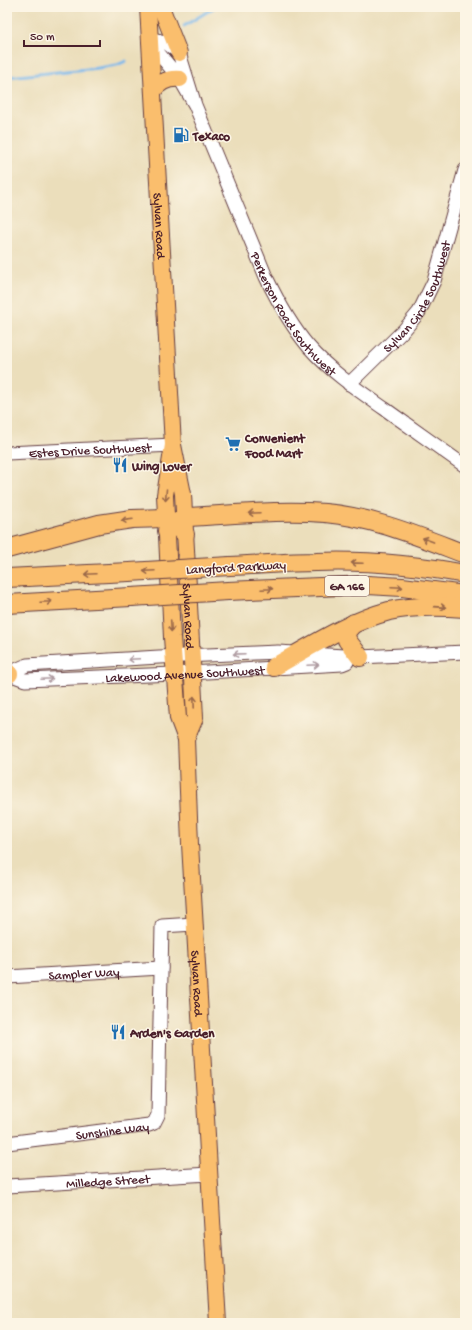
<svg xmlns="http://www.w3.org/2000/svg" width="472" height="1330" font-family="'Gochi Hand',sans-serif">
<style>
.lines{fill:none;stroke-linecap:round;stroke-linejoin:round}
.stream{stroke:#78b8ec;stroke-width:3}
.minor-casing{stroke:#623c41;stroke-width:15}
.major-casing{stroke:#623c41;stroke-width:18}
.highway-casing{stroke:#623c41;stroke-width:20}
.minor{stroke:#fff;stroke-width:13}
.major{stroke:#fabe6d;stroke-width:16}
.highway{stroke:#fabe6d;stroke-width:18}
.highway-bridge-casing{stroke:#623c41;stroke-width:20;stroke-linecap:butt}
.highway-bridge{stroke:#fabe6d;stroke-width:18}
.oneway{stroke:#996749}
.oneway2{stroke:#ae9aa0}
.labels{text-anchor:middle;stroke-width:3;stroke-linejoin:round;paint-order:stroke}
.shield{fill:#fcf5e5;stroke:#7f5f63;stroke-width:1}
.shield-label{font-size:12px;font-weight:bold;fill:#4a1f2b}
.poi-label{font-size:13px;font-weight:bold;fill:#4a1f2b;stroke:#fcf5e5;text-anchor:start}
.street-label{font-size:13px;fill:#4a1f2b;stroke:#fcf5e5}
</style>
<rect width="100%" height="100%" fill="#fcf5e5"/>
<filter id="ink" filterUnits="userSpaceOnUse"><feTurbulence type="fractalNoise" baseFrequency=".025" numOctaves="2"/><feDisplacementMap in="SourceGraphic" scale="8" xChannelSelector="R" yChannelSelector="G"/><feConvolveMatrix kernelMatrix="1 2 1 2 8 2 1 2 1" color-interpolation-filters="sRGB"/></filter>
<filter id="wash" filterUnits="userSpaceOnUse"><feTurbulence type="fractalNoise" baseFrequency=".012" numOctaves="4" result="noise"/><feDisplacementMap in="SourceGraphic" scale="16" xChannelSelector="R" yChannelSelector="G"/><feGaussianBlur stdDeviation="0.9" result="paint"/><feColorMatrix in="noise" values="0 0 0 0 0 0 0 0 0 0 0 0 0 0 0 0 0 1.4 0 .05"/><feComposite in="paint" operator="in"/></filter>
<g filter="url(#wash)">
<rect width="100%" height="100%" fill="#ebdebb"/>
<g class="lines">
<!-- stream -->
<g class="stream">
<polyline points="184,26 215,7"/>
<polyline points="7,77 98,68 117,65 126,61"/>
</g>
</g>
</g>
<g filter="url(#ink)">
<g class="lines">
<defs>
<g id="minor">
<path id="s1" d="M195,105L180,79L150,43L157,40L165,42L179,53L195,105L266,277C278,302 291,326 309,347C331,372 358,390 385,409C412,428 438,447 465,466"/>
<path id="s2" d="M349,384L404,330L419,312L434,281L465,170"/>
<path id="s3" d="M7,453L173,445"/>
<polyline points="7,674 27,665 159,657 278,652 360,657 465,652"/>
<path id="s4" d="M9,674L25,680L174,674L342,664L347,662"/>
<path id="s5" d="M7,977L161,968"/>
<path id="s6" d="M7,1143L149,1125L154,1123L158,1115L162,926L194,924"/>
<path id="s7" d="M7,1186L209,1174"/>
</g>
<g id="major">
<path id="s8" d="M148,7L173,445L183,494L193,679L195,718L186,739"/>
<polyline points="161,7 179,53"/>
<path d="M153,92C159,82 168,78 180,79"/>
<path id="s9" d="M173,445L165,495L172,637L178,718L186,739L190,844L218,1323"/>
</g>
<g id="highway">
<path d="M167,531L175,523L185,517C231,515 278,509 325,513C373,517 420,537 465,554"/>
<polyline points="7,549 99,524 132,519 166,518 175,523 185,534"/>
<path d="M230,566C259,565 287,562 316,562C365,560 416,565 465,574"/>
<polyline points="7,578 129,572"/>
<polyline points="228,591 368,585 402,587 465,595"/>
<polyline points="7,604 131,597"/>
<polyline points="354,623 346,632 347,640 360,657"/>
<path d="M274,667C311,646 348,622 389,611C414,605 440,606 465,608"/>
<polyline points="7,672 9,674"/>
</g>
</defs>
<!-- minor casing -->
<use href="#minor" class="minor-casing"/>
<!-- major casing -->
<use href="#major" class="major-casing"/>
<!-- highway casing -->
<use href="#highway" class="highway-casing"/>
<!-- minor -->
<use href="#minor" class="minor"/>
<!-- major -->
<use href="#major" class="major"/>
<!-- highway -->
<use href="#highway" class="highway"/>
<defs>
<g id="highway-bridge">
<polyline points="129,572 230,566"/>
<polyline points="131,597 228,591"/>
</g>
</defs>
<!-- highway-bridge casing -->
<use href="#highway-bridge" class="highway-bridge-casing"/>
<!-- highway-bridge -->
<use href="#highway-bridge" class="highway-bridge"/>
</g>
<!-- one-way arrows -->
<defs><path id="oneway-shaft" d="M-6 0H5M1.5-3L5.5 0L1.5 3" fill="none" stroke-width="1.6" stroke-linecap="round" stroke-linejoin="round"/></defs>
<g class="oneway">
<use href="#oneway-shaft" transform="translate(166 495) rotate(95)"/>
<use href="#oneway-shaft" transform="translate(254 513) rotate(177)"/>
<use href="#oneway-shaft" transform="translate(127 520) rotate(173)"/>
<use href="#oneway-shaft" transform="translate(428 540) rotate(-160)"/>
<use href="#oneway-shaft" transform="translate(357 563) rotate(-178)"/>
<use href="#oneway-shaft" transform="translate(149 571) rotate(177)"/>
<use href="#oneway-shaft" transform="translate(90 574) rotate(177)"/>
<use href="#oneway-shaft" transform="translate(397 587) rotate(3)"/>
<use href="#oneway-shaft" transform="translate(267 589) rotate(-3)"/>
<use href="#oneway-shaft" transform="translate(46 602) rotate(-3)"/>
<use href="#oneway-shaft" transform="translate(440 607) rotate(4)"/>
<use href="#oneway-shaft" transform="translate(171 626) rotate(87)"/>
<use href="#oneway-shaft" transform="translate(194 702) rotate(-92)"/>
</g>
<g class="oneway2">
<use href="#oneway-shaft" transform="translate(239 654) rotate(178)"/>
<use href="#oneway-shaft" transform="translate(134 659) rotate(177)"/>
<use href="#oneway-shaft" transform="translate(313 665) rotate(-3)"/>
<use href="#oneway-shaft" transform="translate(47 679) rotate(-3)"/>
</g>
</g>
<!-- icons -->
<defs>
<symbol id="fuel-bare" viewBox="-9 -9 18 18"><path d="M-5.5-6h7V0h2V4h1.3V-2.5L3-4.5l.8-.8L6-3V5H2.5V1h-1V6h-7ZM-4.2-4.7v3.2H.2V-4.7Z" fill="#1f6fb2" stroke="#fcf5e5" stroke-width="2.5" paint-order="stroke"/></symbol>
<symbol id="supermarket-bare" viewBox="-9 -9 18 18"><path d="M-6-5.5h2.5l.6 2H6L4.5 2H-2.5L-4.4-4H-6ZM-1.5 3.2a1.3 1.3 0 1 0 .1 0ZM3 3.2a1.3 1.3 0 1 0 .1 0Z" fill="#1f6fb2" stroke="#fcf5e5" stroke-width="2.5" paint-order="stroke"/></symbol>
<symbol id="restaurant-bare" viewBox="-9 -9 18 18"><path d="M-5-6h1v4h1v-4h1v4h1v-4h1v5L-1.5 .5V6h-2V.5L-5-1ZM5-6V6H3V1.5H1.5Q1.5-4 5-6Z" fill="#1f6fb2" stroke="#fcf5e5" stroke-width="2.5" paint-order="stroke"/></symbol>
</defs>
<g fill-rule="evenodd">
<use href="#fuel-bare" x="170" y="124" width="22" height="22"/>
<use href="#supermarket-bare" x="222" y="433" width="22" height="22"/>
<use href="#restaurant-bare" x="109" y="454" width="22" height="22"/>
<use href="#restaurant-bare" x="107" y="1021" width="22" height="22"/>
</g>
<g class="labels">
<!-- shield labels -->
<rect class="shield" x="325" y="576" width="44" height="20" rx="3"/>
<g class="shield-label">
<text x="347" y="590">GA 166</text>
</g>
<!-- poi labels -->
<g class="poi-label">
<text x="193" y="140">Texaco</text>
<text x="245" y="442">Convenient<tspan x="245" dy="15">Food Mart</tspan></text>
<text x="132" y="470">Wing Lover</text>
<text x="130" y="1037">Arden's Garden</text>
</g>
<!-- street labels -->
<g class="street-label">
<text dy="5" stroke="none"><textPath href="#s8" startOffset="219">Sylvan Road</textPath></text>
<text dy="5" stroke="none"><textPath href="#s2" startOffset="113">Sylvan Circle Southwest</textPath></text>
<text dy="5" stroke="none"><textPath href="#s1" startOffset="397">Perkerson Road Southwest</textPath></text>
<text dy="5" stroke="none"><textPath href="#s3" startOffset="83">Estes Drive Southwest</textPath></text>
<text transform="translate(236 566) rotate(-3)" y="5">Langford Parkway</text>
<text dy="5" stroke="none"><textPath href="#s8" startOffset="611">Sylvan Road</textPath></text>
<text dy="5" stroke="none"><textPath href="#s4" startOffset="177">Lakewood Avenue Southwest</textPath></text>
<text dy="5" stroke="none"><textPath href="#s5" startOffset="77">Sampler Way</textPath></text>
<text dy="5" stroke="none"><textPath href="#s9" startOffset="541">Sylvan Road</textPath></text>
<text dy="5" stroke="none"><textPath href="#s6" startOffset="106">Sunshine Way</textPath></text>
<text dy="5" stroke="none"><textPath href="#s7" startOffset="101">Milledge Street</textPath></text>
</g>
</g>
<!-- margin -->
<rect width="472" height="1330" fill="none" stroke="#fcf5e5" stroke-width="24"/>
<!-- scale -->
<path d="M24 40v6h76v-6" fill="none" stroke="#4a1f2b" stroke-width="2"/>
<text x="30" y="40" font-size="12" fill="#4a1f2b" stroke="#fcf5e5" stroke-width="3" paint-order="stroke">50 m</text>
</svg>
